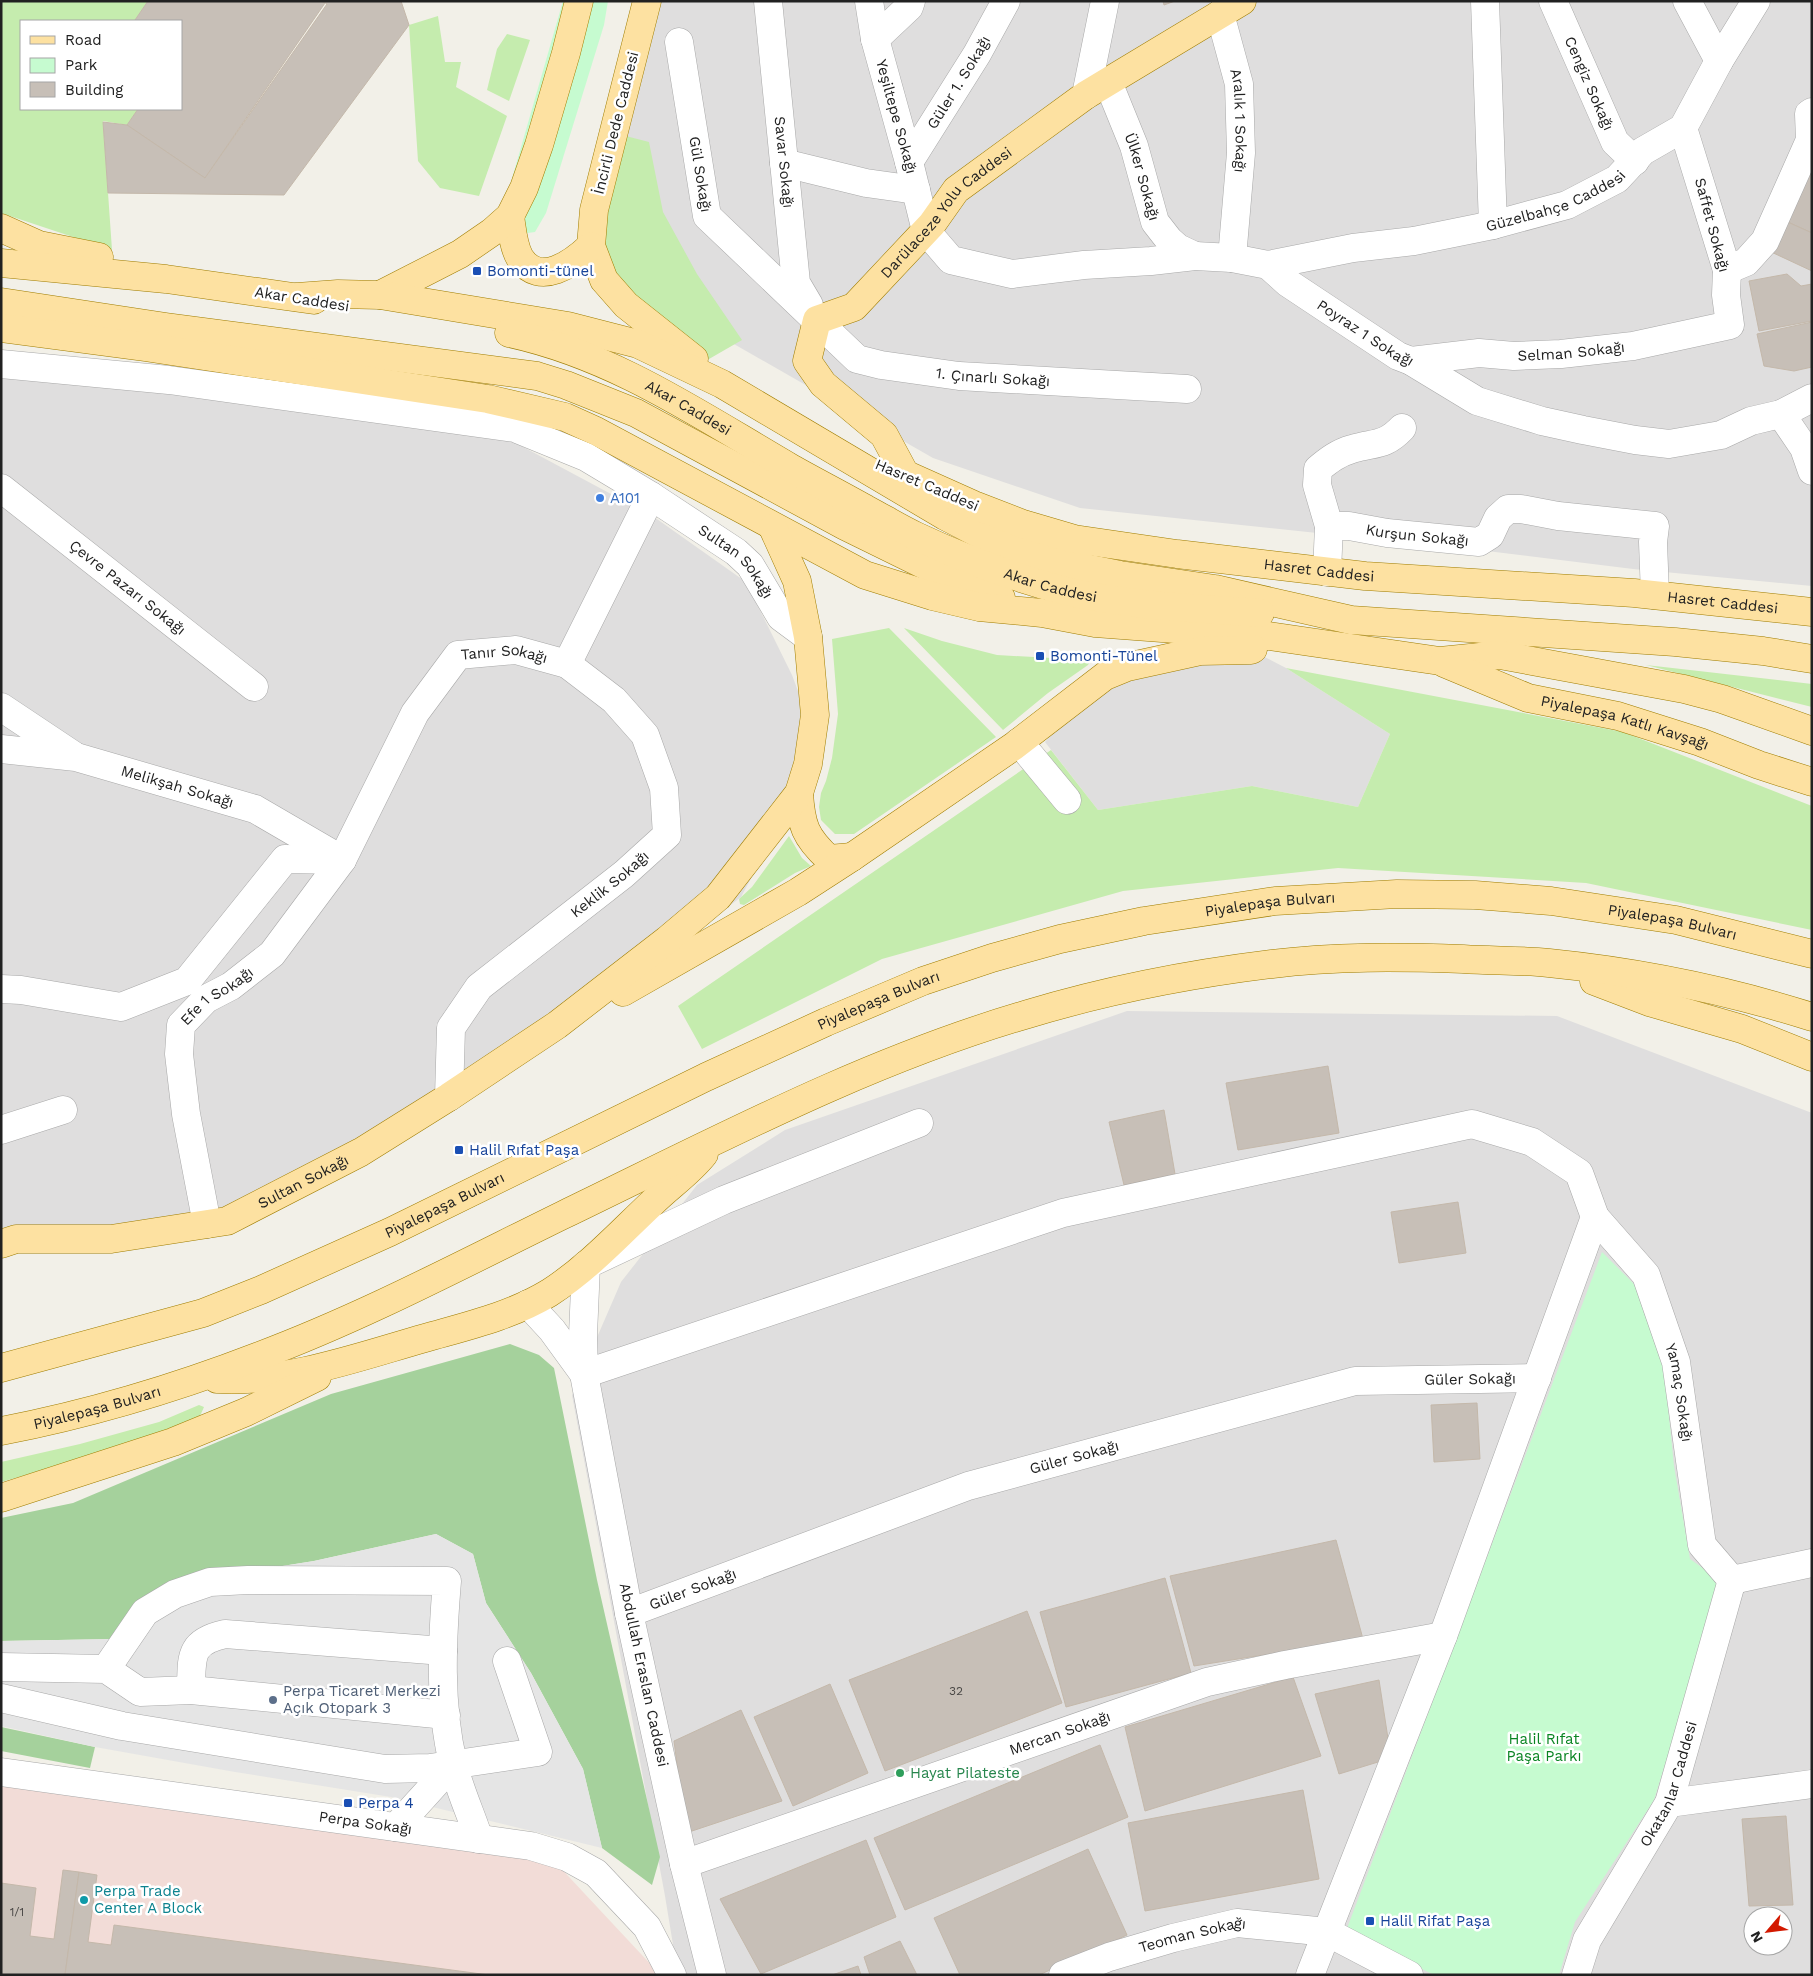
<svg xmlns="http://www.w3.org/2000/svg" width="1813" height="1976" font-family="'Work Sans',sans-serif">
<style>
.residential{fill:#dfdede;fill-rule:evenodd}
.commercial{fill:#f2dcd7}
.grass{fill:#c5ecae}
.forest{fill:#a5d19c}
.park{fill:#c6fbd0}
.parking{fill:#e5e5e5}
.building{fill:#c7bfb7;stroke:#c4b8aa}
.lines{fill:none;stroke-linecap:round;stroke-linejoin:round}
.minor-casing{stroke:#a8a8a8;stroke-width:29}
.major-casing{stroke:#9f7d00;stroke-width:29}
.minor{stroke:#fff;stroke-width:28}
.major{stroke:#fde1a1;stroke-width:28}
.transit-dot{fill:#1a4fb4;stroke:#fff;stroke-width:2}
.shop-dot{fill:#3f7fe0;stroke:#fff;stroke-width:2}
.service-dot{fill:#5c6f8a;stroke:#fff;stroke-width:2}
.leisure-dot{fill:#2e9e5b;stroke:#fff;stroke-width:2}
.culture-dot{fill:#0f9aa8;stroke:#fff;stroke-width:2}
.labels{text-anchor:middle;stroke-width:5;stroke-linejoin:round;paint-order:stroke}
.number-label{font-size:12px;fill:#4a4846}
.street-label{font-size:15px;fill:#212121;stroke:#fff}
.transit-label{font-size:15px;fill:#164399;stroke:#fff;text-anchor:start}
.shop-label{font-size:15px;fill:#366cbe;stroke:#fff;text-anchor:start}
.service-label{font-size:15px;fill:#4e5e75;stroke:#fff;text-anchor:start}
.park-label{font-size:15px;fill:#0a8523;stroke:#fff}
.leisure-label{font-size:15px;fill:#27864d;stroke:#fff;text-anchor:start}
.culture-label{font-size:15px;fill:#0d838f;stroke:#fff;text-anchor:start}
</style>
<rect width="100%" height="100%" fill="#f2f0e8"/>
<!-- residential -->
<g class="residential">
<polygon points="655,1 1812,1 1812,586 1633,569 1487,551 1080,508 933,458 636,288 604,203"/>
<polygon points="1,375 187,391 512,441 654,517 746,582 792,675 820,750 741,897 527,1060 250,1203 134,1230 1,1234"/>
<polygon points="1251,650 1286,668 1390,734 1358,807 1252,786 1098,810 1045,742 1105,676"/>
<path d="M1127,1011L1557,1016L1812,1113V1975H678L665,1896L572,1395L621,1282L697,1185L785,1130ZM1753,1916H1783V1946H1753Z"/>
</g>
<!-- commercial -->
<polygon class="commercial" points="1,1786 556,1863 655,1969 658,1975 1,1975"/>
<!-- grass -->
<g class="grass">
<polygon points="1,1 148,1 135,20 137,21 21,21 21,109 138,109 127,125 103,121 112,250 1,213"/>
<polygon points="438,16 445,62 461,62 456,87 507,116 479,196 440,188 418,161 409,25"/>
<polygon points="507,34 530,40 509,101 487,90 497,49"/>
<polygon points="618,134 649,142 663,212 697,274 742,340 709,359 680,346 604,280 594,210"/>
<polygon points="889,628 996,737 854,834 835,834 821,820 819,807 821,793 826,781 832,758 838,714 832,639"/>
<polygon points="904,628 942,641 997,655 1052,658 1081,653 1089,655 1091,660 1088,665 1048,693 1003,730"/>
<polygon points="1646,665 1812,684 1812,707"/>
<polygon points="1286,668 1623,732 1812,806 1812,930 1586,883 1338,868 1123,891 882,959 702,1049 678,1006 1051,750 1098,810 1252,786 1358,807 1390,734"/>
<polygon points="789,836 802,858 811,866 795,873 744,905 740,904 739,899 752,887"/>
<polygon points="199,1405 204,1407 200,1416 181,1426 100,1454 1,1482 1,1462 80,1444 159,1422"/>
</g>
<!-- forest -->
<g class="forest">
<polygon points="510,1344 539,1355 554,1368 597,1580 660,1857 652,1885 602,1848 583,1769 531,1673 486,1603 473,1554 436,1534 314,1561 200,1579 114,1639 1,1641 1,1518 73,1503 331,1394"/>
<polygon points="1,1727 95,1747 90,1768 1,1751"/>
</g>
<!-- park -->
<g class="park">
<polygon points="563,1 608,1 604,25 546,213 535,232 520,234 507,196"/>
<polygon points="1602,1252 1634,1284 1663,1357 1674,1466 1690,1559 1722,1582 1654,1800 1575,1922 1559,1975 1434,1975 1346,1931"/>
</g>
<!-- parking -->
<polygon class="parking" points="436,1534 473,1554 486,1603 531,1673 583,1769 602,1848 391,1797 235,1772 95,1747 1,1726 1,1641 114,1639 200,1579 314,1561"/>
<!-- building -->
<g class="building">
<polygon points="148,1 321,1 325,3 205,178 127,125 138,109 181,109 181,21 137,21 135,20"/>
<polygon points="322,1 401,1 409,25 284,195 108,193 103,122 127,125 205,178 327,4"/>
<polygon points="1163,1 1175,1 1164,5"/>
<polygon points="1812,149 1812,233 1781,219"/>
<polygon points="1781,219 1812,233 1812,271 1767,250"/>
<polygon points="1787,274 1801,286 1812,284 1812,321 1759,331 1749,281"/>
<polygon points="1812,322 1812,367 1794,371 1764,366 1757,334"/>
<polygon points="1328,1066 1339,1133 1238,1150 1226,1083"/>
<polygon points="1164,1110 1175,1174 1124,1185 1109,1122"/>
<polygon points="1458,1202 1466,1253 1399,1263 1391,1212"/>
<polygon points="1477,1403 1480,1459 1434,1462 1431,1405"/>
<polygon points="1336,1540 1363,1639 1194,1666 1170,1576"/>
<polygon points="1165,1578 1191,1673 1066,1707 1040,1612"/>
<polygon points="1027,1611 1062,1703 885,1771 849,1680"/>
<polygon points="1293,1677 1321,1756 1145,1811 1125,1727"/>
<polygon points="1379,1680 1391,1758 1339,1774 1315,1694"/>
<polygon points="830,1684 868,1773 793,1806 754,1717"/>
<polygon points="741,1710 782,1801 686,1833 674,1741"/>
<polygon points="1100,1745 1128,1817 905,1910 874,1838"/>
<polygon points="1303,1790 1319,1879 1145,1911 1128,1823"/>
<polygon points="1786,1816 1793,1905 1749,1906 1742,1819"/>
<polygon points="866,1840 896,1917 761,1974 720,1899"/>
<polygon points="1088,1849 1127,1935 1039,1975 960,1975 934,1918"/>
<polygon points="63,1870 79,1872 65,1975 1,1975 1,1883 36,1888 30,1936 54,1939"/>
<polygon points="79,1872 97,1875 88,1942 111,1945 114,1925 489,1975 65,1975"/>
<polygon points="900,1941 917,1975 870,1975 864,1957"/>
<polygon points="858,1966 861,1975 832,1975"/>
</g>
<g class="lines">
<defs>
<g id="minor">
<path id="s1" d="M768,1L796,283L809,305"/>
<path id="s2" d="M869,1L875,39L909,162L926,231L951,260L1012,274L1084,265L1151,261L1195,256L1232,258L1268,265L1288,283L1398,356L1411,361L1477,401L1542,421L1583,430L1635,440L1669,444L1721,435L1751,421L1781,414L1812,398"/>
<polyline points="1485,1 1493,225"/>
<path id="s3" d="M1553,1L1615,142L1635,161"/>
<polyline points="1687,1 1719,61"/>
<path id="s4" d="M1220,14L1239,84L1241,153L1232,258"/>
<polyline points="875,39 909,7 911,1"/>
<path id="s5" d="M679,42L707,216L857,359L881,365L959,376L1187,389"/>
<path id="s6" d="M1108,82L1134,146L1155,222L1169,240L1178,248L1195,256"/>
<polyline points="1086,95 1105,1"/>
<path id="s7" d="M909,162L977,54L1006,1"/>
<polyline points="784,163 866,183 916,190"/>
<path id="s8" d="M1268,265L1353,248L1414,241L1493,225L1567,205L1617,179L1643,151L1683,128L1719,61L1756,1"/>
<polyline points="1727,270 1746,262 1765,241 1810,140 1809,114 1812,112"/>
<path id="s9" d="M1411,361L1479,353L1514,356L1561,354L1633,346L1730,325L1726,295L1727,270L1683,128"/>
<path id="s10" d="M1,364L169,380L515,428L586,457L651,496L736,552L750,565L781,617L808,637"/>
<polyline points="1781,414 1804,448 1812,471"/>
<path id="s11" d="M1,488L254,687"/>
<path d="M1329,526L1317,485L1318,469C1329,460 1338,453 1352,449C1374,442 1384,447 1402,428"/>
<path id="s12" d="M1327,572L1329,526H1349L1387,533L1479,542L1490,535L1498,518L1508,509H1521L1558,516L1655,526L1653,542L1655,595"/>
<polyline points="1,707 73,755"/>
<polyline points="1019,742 1067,800"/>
<path id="s13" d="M1,749L76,757L255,809L341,859"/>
<polyline points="1,989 21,990 121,1007 187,981 285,859 342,860"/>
<path id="s14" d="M449,1097L451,1028L479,987L624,874L667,835L664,788L645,735L614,700L567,664"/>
<polyline points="1,1130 63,1110"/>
<path id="s15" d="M1595,1217L1646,1275L1676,1362L1702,1545L1732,1580"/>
<path id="s16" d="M207,1224L186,1114L179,1054L181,1025L206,999L231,986L272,954L342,860L415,713L458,655L516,650L567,664L651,496"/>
<polyline points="528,1304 552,1330 584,1374"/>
<polyline points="584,1374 1063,1213 1472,1124 1532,1142 1579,1173 1595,1217 1443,1636 1310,1975"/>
<polyline points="1732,1580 1812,1563"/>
<path id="s17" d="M629,1613L968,1486L1355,1381L1537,1378"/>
<polyline points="1,1667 106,1669 140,1692 191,1690 446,1715"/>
<path d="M106,1669L145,1612L175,1594L210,1582L248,1580L447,1581C442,1641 439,1705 453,1763C459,1789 471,1814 479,1839"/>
<path d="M191,1690C192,1658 188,1642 225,1634L443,1651"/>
<polyline points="1,1698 122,1726 385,1769 430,1768 538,1752 507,1661"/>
<path id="s18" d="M1,1772L531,1846L567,1857L596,1873L647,1927L672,1975"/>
<polyline points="1669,1803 1812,1784"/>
<polyline points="396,1827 453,1764"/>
<path id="s19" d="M684,1864L1207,1682L1285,1665L1443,1636"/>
<polyline points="712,1975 684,1864 629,1613 584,1374 583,1335 586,1265 724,1200 919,1123"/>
<path id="s20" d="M1063,1975L1109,1957L1173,1938L1237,1923L1327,1932L1409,1975"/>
<path id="s21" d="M1576,1975L1587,1940L1669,1803L1732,1580"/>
</g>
<g id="major">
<polyline points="647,1 594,210 591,246 604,280 626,305 694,359"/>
<path d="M510,216C512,229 513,246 520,258C540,288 573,263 591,246"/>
<polyline points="1,228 39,245 99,257"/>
<polyline points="1,263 166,279 314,300"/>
<polyline points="380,295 460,254 492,232 510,216 524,188 539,145 566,53 579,1"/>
<polyline points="297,297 338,294 380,295 568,326 638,344 722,384 945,516 997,543 1065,564 1120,575 1215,589 1351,620 1675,642 1763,651 1812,659"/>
<polyline points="1,302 166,327 537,376 566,385 636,413 845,526 953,579 1001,598"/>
<polyline points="1,328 146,347 488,399 565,417 596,431 865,575 932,596 979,607 1042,613 1095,623 1269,636 1440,661 1500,655 1684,689 1722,699 1812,731"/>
<path id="s22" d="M509,333C615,356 698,414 791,468C816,482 841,495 866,509C883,518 899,528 916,536C974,563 1038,588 1101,598C1154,607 1207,609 1260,613"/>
<path id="s23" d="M898,471L974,505L1023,524L1074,539L1177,554L1365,576L1634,593L1812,612"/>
<path id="s24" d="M905,474L884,435L823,384L807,361L817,320L854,307L932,224L956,190L1086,95L1242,1"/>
<path id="s25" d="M1444,663L1528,698L1618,716L1700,742L1759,765L1812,782"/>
<path d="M799,793C801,825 805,837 829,859L852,857"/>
<polyline points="1594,981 1649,1002 1742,1029 1812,1057"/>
<polyline points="623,992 798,892 852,857 1014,746 1105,676 1127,667 1200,651 1251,650 1253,649"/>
<path id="s26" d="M1,1244L16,1239H111L227,1221L361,1152L449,1097L557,1025L667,940L718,897L799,793L808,764L815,715L808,637L797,581L773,528"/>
<path id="s27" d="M1,1368L203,1313L261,1290L390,1232L706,1077L826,1022L923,981L992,958L1060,939L1144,921L1275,901L1397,894L1475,895L1551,901L1676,920L1812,954"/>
<path d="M217,1379C288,1383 358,1357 425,1338C467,1326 511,1316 549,1293C588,1268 619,1234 652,1203C669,1186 689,1173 704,1154"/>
<path id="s28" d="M1,1431C89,1414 176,1388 259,1356C363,1317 463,1264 563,1215C714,1142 866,1061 1028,1014C1108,990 1190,974 1272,964C1335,956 1400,957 1463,959C1492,961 1521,960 1549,963C1638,972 1727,990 1812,1017"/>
<polyline points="1,1498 173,1442 246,1412 317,1377"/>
</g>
</defs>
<!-- minor casing -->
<use href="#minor" class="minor-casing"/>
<!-- major casing -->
<use href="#major" class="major-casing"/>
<!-- minor -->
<use href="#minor" class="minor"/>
<!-- major -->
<use href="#major" class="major"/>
</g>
<!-- markers -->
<g class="transit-dot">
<rect x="472" y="266" width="10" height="10" rx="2.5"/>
<rect x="1035" y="651" width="10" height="10" rx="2.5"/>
<rect x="454" y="1145" width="10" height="10" rx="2.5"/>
<rect x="343" y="1798" width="10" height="10" rx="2.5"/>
<rect x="1365" y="1916" width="10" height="10" rx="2.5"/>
</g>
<circle class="shop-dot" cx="600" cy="498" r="5"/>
<circle class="service-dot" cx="273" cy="1700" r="5"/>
<circle class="leisure-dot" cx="900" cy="1773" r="5"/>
<circle class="culture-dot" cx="84" cy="1900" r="5"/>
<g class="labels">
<!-- number labels -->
<g class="number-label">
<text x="956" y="1695">32</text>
<text x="17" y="1916">1/1</text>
</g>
<!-- street labels -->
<g class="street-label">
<text dy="5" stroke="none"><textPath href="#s7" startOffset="94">Güler 1. Sokağı</textPath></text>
<text dy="5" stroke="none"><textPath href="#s3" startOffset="90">Cengiz Sokağı</textPath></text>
<text dy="5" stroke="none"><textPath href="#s2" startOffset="119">Yeşiltepe Sokağı</textPath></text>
<text dy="5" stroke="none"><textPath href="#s4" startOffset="109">Aralık 1 Sokağı</textPath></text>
<text transform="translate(616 123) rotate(-76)" y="5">İncirli Dede Caddesi</text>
<text dy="5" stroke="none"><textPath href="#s1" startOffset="162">Savar Sokağı</textPath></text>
<text dy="5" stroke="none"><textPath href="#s5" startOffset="134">Gül Sokağı</textPath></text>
<text dy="5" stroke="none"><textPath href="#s6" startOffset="101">Ülker Sokağı</textPath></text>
<text dy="5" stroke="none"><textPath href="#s8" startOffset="296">Güzelbahçe Caddesi</textPath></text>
<text dy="5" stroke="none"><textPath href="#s24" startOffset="366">Darülaceze Yolu Caddesi</textPath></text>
<text transform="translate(1712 225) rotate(75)" y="5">Saffet Sokağı</text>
<text transform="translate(302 299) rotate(9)" y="5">Akar Caddesi</text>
<text dy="5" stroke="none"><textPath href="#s2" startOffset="715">Poyraz 1 Sokağı</textPath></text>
<text dy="5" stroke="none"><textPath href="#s9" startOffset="161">Selman Sokağı</textPath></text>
<text dy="5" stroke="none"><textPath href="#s5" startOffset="521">1. Çınarlı Sokağı</textPath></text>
<text dy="5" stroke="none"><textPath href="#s22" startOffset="195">Akar Caddesi</textPath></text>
<text transform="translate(927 485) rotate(23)" y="5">Hasret Caddesi</text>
<text dy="5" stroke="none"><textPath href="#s12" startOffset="135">Kurşun Sokağı</textPath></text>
<text dy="5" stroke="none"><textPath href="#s10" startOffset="779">Sultan Sokağı</textPath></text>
<text dy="5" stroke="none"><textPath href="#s23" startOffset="436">Hasret Caddesi</textPath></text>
<text dy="5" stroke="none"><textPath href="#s22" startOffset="600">Akar Caddesi</textPath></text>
<text dy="5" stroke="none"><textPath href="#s11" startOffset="161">Çevre Pazarı Sokağı</textPath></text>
<text dy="5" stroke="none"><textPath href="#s23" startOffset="841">Hasret Caddesi</textPath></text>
<text dy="5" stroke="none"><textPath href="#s16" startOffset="718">Tanır Sokağı</textPath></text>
<text dy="5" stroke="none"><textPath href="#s25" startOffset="191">Piyalepaşa Katlı Kavşağı</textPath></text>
<text dy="5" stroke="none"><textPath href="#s13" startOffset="181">Melikşah Sokağı</textPath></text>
<text dy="5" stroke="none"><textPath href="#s14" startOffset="285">Keklik Sokağı</textPath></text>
<text dy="5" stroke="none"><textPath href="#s27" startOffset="1359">Piyalepaşa Bulvarı</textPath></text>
<text dy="5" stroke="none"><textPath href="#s27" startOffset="1764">Piyalepaşa Bulvarı</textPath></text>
<text dy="5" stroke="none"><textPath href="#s16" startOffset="248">Efe 1 Sokağı</textPath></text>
<text dy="5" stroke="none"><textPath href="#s27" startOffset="954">Piyalepaşa Bulvarı</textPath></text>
<text dy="5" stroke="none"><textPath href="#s26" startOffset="314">Sultan Sokağı</textPath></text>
<text dy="5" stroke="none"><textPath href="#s27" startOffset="474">Piyalepaşa Bulvarı</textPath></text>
<text dy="5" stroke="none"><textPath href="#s17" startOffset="878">Güler Sokağı</textPath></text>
<text dy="5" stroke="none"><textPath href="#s15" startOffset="200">Yamaç Sokağı</textPath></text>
<text dy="5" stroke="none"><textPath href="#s28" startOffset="99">Piyalepaşa Bulvarı</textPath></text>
<text dy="5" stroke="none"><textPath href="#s17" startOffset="472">Güler Sokağı</textPath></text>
<text dy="5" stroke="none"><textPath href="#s17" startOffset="68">Güler Sokağı</textPath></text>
<text transform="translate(644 1675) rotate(78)" y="5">Abdullah Eraslan Caddesi</text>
<text dy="5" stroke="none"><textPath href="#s19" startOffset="398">Mercan Sokağı</textPath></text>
<text dy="5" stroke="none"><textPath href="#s21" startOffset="214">Okatanlar Caddesi</textPath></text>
<text dy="5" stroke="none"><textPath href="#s18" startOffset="368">Perpa Sokağı</textPath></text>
<text dy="5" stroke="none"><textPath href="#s20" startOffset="136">Teoman Sokağı</textPath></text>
</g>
<!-- transit labels -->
<g class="transit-label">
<text x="487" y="276">Bomonti-tünel</text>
<text x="1050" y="661">Bomonti-Tünel</text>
<text x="469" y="1155">Halil Rıfat Paşa</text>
<text x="358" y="1808">Perpa 4</text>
<text x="1380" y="1926">Halil Rifat Paşa</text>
</g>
<!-- shop labels -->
<g class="shop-label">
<text x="610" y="503">A101</text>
</g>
<!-- service labels -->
<g class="service-label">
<text x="283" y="1696">Perpa Ticaret Merkezi<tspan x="283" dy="17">Açık Otopark 3</tspan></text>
</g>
<!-- park labels -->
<g class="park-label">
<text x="1544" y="1744">Halil Rıfat<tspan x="1544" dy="17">Paşa Parkı</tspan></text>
</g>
<!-- leisure labels -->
<g class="leisure-label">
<text x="910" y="1778">Hayat Pilateste</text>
</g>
<!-- culture labels -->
<g class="culture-label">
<text x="94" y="1896">Perpa Trade<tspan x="94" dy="17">Center A Block</tspan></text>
</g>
</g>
<!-- border -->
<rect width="1813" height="1976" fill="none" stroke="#212121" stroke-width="5"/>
<!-- legend -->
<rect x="20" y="20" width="162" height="90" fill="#ffffff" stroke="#a6a6a6"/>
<rect x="30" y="36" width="25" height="8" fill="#fde1a1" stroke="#a6a6a6"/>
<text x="65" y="45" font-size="15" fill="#212121">Road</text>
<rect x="30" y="58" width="25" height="15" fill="#c6fbd0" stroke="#a6a6a6"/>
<text x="65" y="70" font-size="15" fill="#212121">Park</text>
<rect x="30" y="82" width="25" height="15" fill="#c7bfb7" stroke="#a6a6a6"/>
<text x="65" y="95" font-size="15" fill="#212121">Building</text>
<!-- north arrow -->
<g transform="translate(1768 1931) rotate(242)"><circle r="24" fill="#ffffff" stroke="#a6a6a6"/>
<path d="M0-4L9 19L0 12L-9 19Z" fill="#d31900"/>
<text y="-8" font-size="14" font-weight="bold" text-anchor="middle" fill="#212121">N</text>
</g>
</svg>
